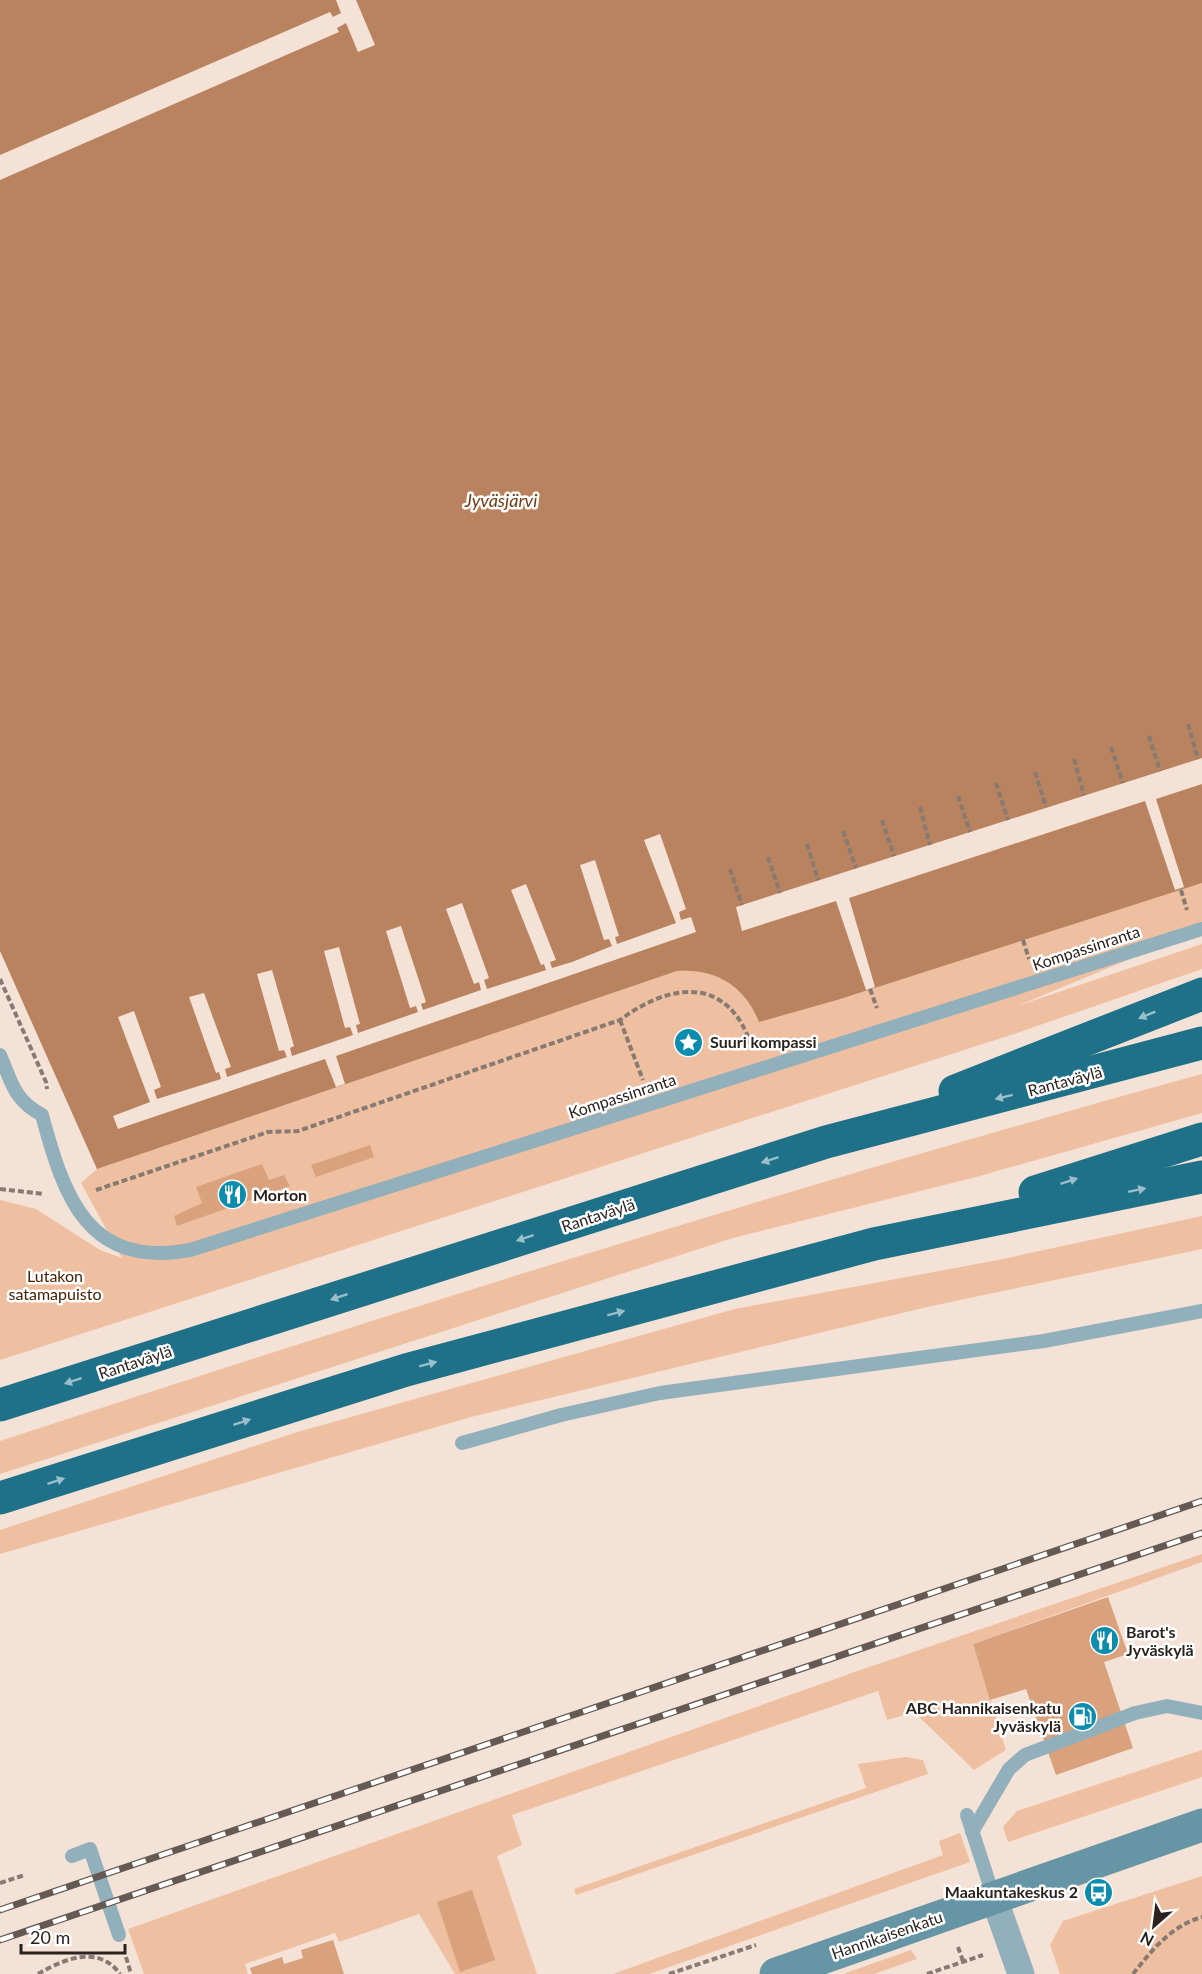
<svg xmlns="http://www.w3.org/2000/svg" width="1202" height="1974" font-family="Lato,sans-serif">
<style>
.green{fill:#eebfa1}
.water{fill:#b9835f}
.pier{fill:#f5e2d6}
.building{fill:#d9a17c}
.lines{fill:none;stroke-linecap:round;stroke-linejoin:round}
.path{stroke:#867a72;stroke-width:4;stroke-dasharray:6 3;stroke-linecap:butt}
.lane{stroke:#91b0bc;stroke-width:14}
.street{stroke:#91b0bc;stroke-width:27}
.secondary{stroke:#6695a6;stroke-width:33}
.highway{stroke:#1f7189;stroke-width:33}
.rail-casing{stroke:#645a53;stroke-width:7}
.rail{stroke:#fff;stroke-width:4.5;stroke-dasharray:14;stroke-linecap:butt}
.path-bridge{stroke:#867a72;stroke-width:4;stroke-dasharray:6 3;stroke-linecap:butt}
.oneway{fill:#9abfca}
.labels{text-anchor:middle;stroke-width:5;stroke-linejoin:round;paint-order:stroke}
.street-label{font-size:16px;fill:#29221e;stroke:#fff}
.poi-label{font-size:16px;font-weight:bold;fill:#29221e;stroke:#fff;text-anchor:start}
.park-label{font-size:16px;fill:#462205;stroke:#fff}
.water-label{font-size:18px;font-style:italic;fill:#723c13;stroke:#fff}
</style>
<rect width="100%" height="100%" fill="#f5e2d6"/>
<!-- green -->
<g class="green">
<path d="M1202,883V929L1017,1006L1202,944V969L1014,1034L0,1360V1200L36,1209L100,1250L122,1258L81,1183L97,1169L677,971C715,968 744,986 759,1021Z"/>
<path d="M1202,1074V1113L976,1177L733,1238L0,1474V1441C398,1310 798,1185 1202,1074Z"/>
<polygon points="1202,1216 1202,1249 927,1307 471,1417 0,1554 0,1530 294,1433 735,1309 998,1260"/>
<polygon points="1202,1554 1202,1562 973,1644 1006,1750 974,1770 914,1712 887,1720 878,1691 512,1815 522,1845 497,1856 537,1974 455,1974 419,1914 339,1942 335,1933 245,1964 248,1974 144,1974 128,1929 869,1667"/>
<polygon points="1202,1750 1202,1777 1008,1842 1003,1827 1017,1811"/>
<polygon points="905,1757 923,1760 928,1774 576,1895 574,1889 866,1788 858,1764"/>
<polygon points="960,1833 970,1862 649,1974 613,1974 943,1855 939,1841"/>
<polygon points="1202,1876 1202,1974 1060,1974 1050,1945 1063,1921"/>
<polygon points="911,1950 917,1959 874,1974 843,1974"/>
</g>
<!-- water -->
<path class="water" d="M0,0H1202V883L837,1000L759,1022C745,986 715,968 677,971L97,1169L0,951Z"/>
<!-- pier -->
<g class="pier">
<polygon points="336,0 356,0 375,45 358,52 346,23 337,28 339,32 0,180 0,155 330,12 333,17 341,13"/>
<polygon points="1202,758 1202,784 1156,799 1184,887 1175,890 1145,801 849,898 875,987 866,990 836,901 742,931 736,907 742,905"/>
<polygon points="660,834 686,909 679,912 681,920 691,917 696,932 336,1056 345,1084 336,1087 325,1059 118,1129 113,1116 150,1102 118,1017 134,1011 161,1087 154,1090 157,1099 221,1079 219,1072 216,1073 189,997 204,993 231,1067 225,1069 227,1077 287,1057 284,1050 279,1051 257,974 272,970 294,1046 290,1048 292,1056 353,1035 350,1027 345,1028 324,951 339,947 360,1024 356,1025 358,1033 418,1012 416,1006 410,1008 386,931 401,926 426,1002 421,1004 423,1010 481,990 479,982 474,984 446,909 462,903 489,978 484,980 487,989 546,970 544,964 541,965 511,890 526,884 556,960 550,962 552,968 572,962 612,946 609,939 604,940 580,865 595,860 619,936 615,937 617,944 676,923 644,840"/>
</g>
<!-- building -->
<g class="building">
<polygon points="370,1145 374,1157 316,1177 311,1165"/>
<polygon points="262,1164 269,1180 284,1175 290,1186 177,1226 174,1216 202,1203 196,1187"/>
<polygon points="1108,1597 1128,1654 1104,1662 1133,1748 1056,1775 1026,1689 990,1700 973,1644"/>
<polygon points="472,1890 495,1960 460,1972 437,1902"/>
<polygon points="333,1940 344,1974 252,1974 250,1968 282,1957 284,1964 303,1958 301,1950"/>
</g>
<g class="lines">
<!-- path -->
<g class="path">
<polyline points="1188,724 1198,759"/>
<polyline points="1149,736 1160,771"/>
<polyline points="1111,747 1123,783"/>
<polyline points="1074,759 1084,795"/>
<polyline points="1035,772 1046,807"/>
<polyline points="996,783 1008,820"/>
<polyline points="958,796 970,832"/>
<polyline points="920,807 930,845"/>
<polyline points="882,820 894,856"/>
<polyline points="843,831 856,868"/>
<polyline points="807,844 818,880"/>
<polyline points="768,857 780,893"/>
<polyline points="730,869 742,905"/>
<polyline points="1181,890 1187,910"/>
<polyline points="1023,940 1029,959"/>
<polyline points="0,979 46,1082 47,1089"/>
<polyline points="870,989 877,1008"/>
<polyline points="620,1020 643,1080"/>
<polyline points="0,1189 44,1194"/>
<path d="M96,1190L268,1132L298,1131L620,1020C672,981 730,976 752,1048"/>
<polyline points="0,1883 25,1875"/>
<polyline points="958,1947 963,1961"/>
<polyline points="126,1957 131,1974"/>
<polyline points="669,1974 756,1945"/>
<polyline points="927,1974 983,1955"/>
<path d="M1133,1974C1152,1950 1171,1926 1202,1917"/>
</g>
<!-- lane -->
<g class="lane">
<path d="M0,1055C12,1083 14,1100 42,1115C64,1197 88,1269 190,1250L1202,929"/>
<polyline points="462,1443 561,1415 660,1393 1044,1341 1202,1311"/>
<polyline points="967,1815 994,1898"/>
<polyline points="972,1832 1009,1769 1025,1755 1135,1713 1167,1706 1202,1713"/>
<polyline points="72,1856 90,1849 119,1935"/>
</g>
<!-- street -->
<polyline class="street" points="994,1898 1021,1974"/>
<!-- secondary -->
<polyline class="secondary" points="776,1974 1202,1825"/>
<!-- highway -->
<g class="highway">
<polyline points="955,1091 1202,994"/>
<polyline points="1035,1192 1202,1139"/>
<polyline points="0,1405 826,1142 1202,1043"/>
<polyline points="0,1498 406,1370 874,1244 1202,1177"/>
</g>
<defs>
<g id="rail">
<polyline points="0,1910 1202,1501"/>
<polyline points="0,1940 1202,1533"/>
</g>
</defs>
<!-- rail casing -->
<use href="#rail" class="rail-casing"/>
<!-- rail -->
<use href="#rail" class="rail"/>
<!-- path-bridge -->
<path class="path-bridge" d="M38,1974C64,1959 98,1944 120,1974"/>
</g>
<!-- one-way arrows -->
<defs><path id="oneway-solid" d="M-6-.8H1V-3.2L6.5 0L1 3.2V.8H-6Z" transform="scale(1.5)"/></defs>
<g class="oneway">
<use href="#oneway-solid" transform="translate(1147 1015) rotate(158)"/>
<use href="#oneway-solid" transform="translate(1004 1097) rotate(166)"/>
<use href="#oneway-solid" transform="translate(770 1160) rotate(162)"/>
<use href="#oneway-solid" transform="translate(1069 1181) rotate(-18)"/>
<use href="#oneway-solid" transform="translate(1137 1190) rotate(-12)"/>
<use href="#oneway-solid" transform="translate(525 1238) rotate(162)"/>
<use href="#oneway-solid" transform="translate(339 1297) rotate(162)"/>
<use href="#oneway-solid" transform="translate(616 1313) rotate(-15)"/>
<use href="#oneway-solid" transform="translate(428 1364) rotate(-15)"/>
<use href="#oneway-solid" transform="translate(73 1381) rotate(162)"/>
<use href="#oneway-solid" transform="translate(242 1422) rotate(-18)"/>
<use href="#oneway-solid" transform="translate(56 1481) rotate(-18)"/>
</g>
<!-- icons -->
<defs>
<symbol id="sight-disc" viewBox="-11 -11 22 22"><circle r="9.5" fill="#0d8dad" stroke="#fff"/><path d="M0-6L1.8-2.2L6-1.7L2.9 1.2L3.7 5.4L0 3.3L-3.7 5.4L-2.9 1.2L-6-1.7L-1.8-2.2Z" fill="#fff"/></symbol>
<symbol id="restaurant-disc" viewBox="-11 -11 22 22"><circle r="9.5" fill="#0d8dad" stroke="#fff"/><path d="M-5-6h1v4h1v-4h1v4h1v-4h1v5L-1.5 .5V6h-2V.5L-5-1ZM5-6V6H3V1.5H1.5Q1.5-4 5-6Z" fill="#fff"/></symbol>
<symbol id="fuel-disc" viewBox="-11 -11 22 22"><circle r="9.5" fill="#0d8dad" stroke="#fff"/><path d="M-5.5-6h7V0h2V4h1.3V-2.5L3-4.5l.8-.8L6-3V5H2.5V1h-1V6h-7ZM-4.2-4.7v3.2H.2V-4.7Z" fill="#fff"/></symbol>
<symbol id="bus-disc" viewBox="-11 -11 22 22"><circle r="9.5" fill="#0d8dad" stroke="#fff"/><path d="M-5-6H5V4H4V6H2V4H-2V6H-4V4H-5ZM-3.5-4V0h7V-4ZM-3.5 1.2v1.5H-2V1.2ZM2 1.2v1.5H3.5V1.2Z" fill="#fff"/></symbol>
</defs>
<g fill-rule="evenodd">
<use href="#sight-disc" x="672" y="1026" width="33" height="33"/>
<use href="#restaurant-disc" x="216" y="1178" width="33" height="33"/>
<use href="#restaurant-disc" x="1088" y="1624" width="33" height="33"/>
<use href="#fuel-disc" x="1066" y="1700" width="33" height="33"/>
<use href="#bus-disc" x="1082" y="1876" width="33" height="33"/>
</g>
<g class="labels">
<!-- street labels -->
<g class="street-label">
<text transform="translate(1086 948) rotate(-18)" y="6">Kompassinranta</text>
<text transform="translate(1065 1081) rotate(-15)" y="6">Rantaväylä</text>
<text transform="translate(622 1096) rotate(-18)" y="6">Kompassinranta</text>
<text transform="translate(598 1215) rotate(-18)" y="6">Rantaväylä</text>
<text transform="translate(135 1362) rotate(-18)" y="6">Rantaväylä</text>
<text transform="translate(887 1935) rotate(-19)" y="6">Hannikaisenkatu</text>
</g>
<!-- poi labels -->
<g class="poi-label">
<text x="710" y="1048">Suuri kompassi</text>
<text x="253" y="1201">Morton</text>
<text x="1126" y="1638">Barot's<tspan x="1126" dy="18">Jyväskylä</tspan></text>
<text x="1061" y="1714" text-anchor="end">ABC Hannikaisenkatu<tspan x="1061" dy="18">Jyväskylä</tspan></text>
<text x="1078" y="1898" text-anchor="end">Maakuntakeskus 2</text>
</g>
<!-- park labels -->
<g class="park-label">
<text x="55" y="1282">Lutakon<tspan x="55" dy="18">satamapuisto</tspan></text>
</g>
<!-- water labels -->
<g class="water-label">
<text x="501" y="507">Jyväsjärvi</text>
</g>
</g>
<!-- north arrow -->
<g transform="translate(1154 1926) rotate(208)" stroke="#ffffff" stroke-width="4.5" paint-order="stroke">
<path d="M0-4.5L10 22L0 15L-10 22Z" fill="#29221e"/>
<text y="-9" font-size="16" font-weight="bold" text-anchor="middle" fill="#29221e">N</text>
</g>
<!-- scale -->
<path d="M21 1944v9h104v-9" fill="none" stroke="#29221e" stroke-width="3"/>
<text x="30" y="1944" font-size="18" fill="#29221e" stroke="#ffffff" stroke-width="4.5" paint-order="stroke">20 m</text>
</svg>
